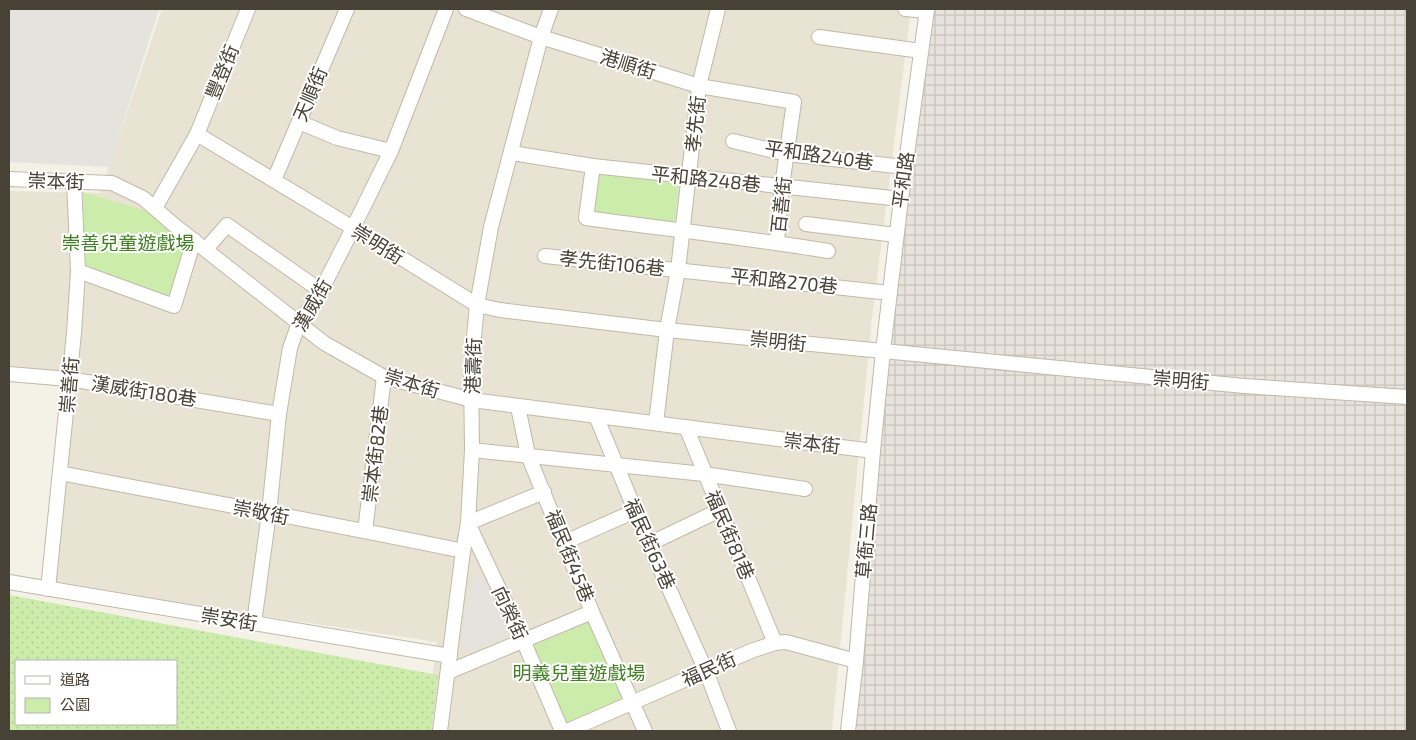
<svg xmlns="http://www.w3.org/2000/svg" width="1416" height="740" font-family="'Exo 2','Noto Sans TC',sans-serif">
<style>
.residential{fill:#e9e3d4}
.industrial{fill:url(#industrial-grid)}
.grass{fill:url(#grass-dots);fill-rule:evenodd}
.park{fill:#ccecab}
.parking{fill:#e5e3de}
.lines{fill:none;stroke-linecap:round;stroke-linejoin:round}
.minor-casing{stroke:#c1b9a8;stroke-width:16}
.minor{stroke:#fff;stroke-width:14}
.labels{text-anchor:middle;stroke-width:4;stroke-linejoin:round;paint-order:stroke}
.street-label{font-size:19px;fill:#484135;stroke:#fff}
.park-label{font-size:19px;fill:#417f23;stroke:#fff}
</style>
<defs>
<pattern id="industrial-grid" width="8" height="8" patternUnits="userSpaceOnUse" patternTransform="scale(1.25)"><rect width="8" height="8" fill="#e7e2db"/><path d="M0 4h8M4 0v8" fill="none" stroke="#c8c3bd"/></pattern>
<pattern id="grass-dots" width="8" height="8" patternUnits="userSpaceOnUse" patternTransform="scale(1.25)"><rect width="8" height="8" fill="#ccecab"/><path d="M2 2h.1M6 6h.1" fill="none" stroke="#b1cc94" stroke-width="1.8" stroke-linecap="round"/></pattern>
</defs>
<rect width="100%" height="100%" fill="#f4f1e6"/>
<!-- residential -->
<polygon class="residential" points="162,9 911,9 872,318 832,731 425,731 437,642 235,612 52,581 67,388 9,380 9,191 100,193"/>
<!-- industrial -->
<polygon class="industrial" points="927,9 1407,9 1407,731 850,731 854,650"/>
<!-- grass -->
<path class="grass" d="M9,595L438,675L431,731H9ZM16,661H176V724H16Z"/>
<!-- park -->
<g class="park">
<polygon points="594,173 679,183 674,229 589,218"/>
<polygon points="83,192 150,212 186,249 170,300 85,265"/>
<polygon points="594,620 629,700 565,728 530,647"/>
</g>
<!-- parking -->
<g class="parking">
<polygon points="9,9 159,9 109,167 9,162"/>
<polygon points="471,576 485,579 506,627 505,637 474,651 461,649"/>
</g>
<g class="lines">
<defs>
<g id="minor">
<polyline points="466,9 541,37 699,86 794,102 782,186 777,242"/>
<polyline points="905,9 927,11"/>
<polyline points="819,37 921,51"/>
<polyline points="299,122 337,138 391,151"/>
<polyline points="197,134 353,228 477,305 500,310 667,330 883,351 1244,386 1407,397"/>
<polyline points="733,141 787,154 905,167"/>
<polyline points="512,153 593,166 901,199"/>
<path d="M593,166L586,218C667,229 748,238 828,251"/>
<polyline points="9,179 112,183 143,198 174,225 324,343 384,377 472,400 873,451"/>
<polyline points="274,180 347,9"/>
<polyline points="155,208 197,134 248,9"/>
<polyline points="806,224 896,235"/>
<polyline points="206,249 227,225 321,291"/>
<polyline points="545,256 890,293"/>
<polyline points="78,271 174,306 194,240"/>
<polyline points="9,374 69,379 279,414"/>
<polyline points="518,407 528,455 592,612 645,731"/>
<polyline points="596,416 649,544 706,671 729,731"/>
<polyline points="656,423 667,330 678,270 699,86 718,9"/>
<polyline points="686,427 775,643"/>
<polyline points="472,450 704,474 805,489"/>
<path d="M60,473C194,499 329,523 463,551"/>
<polyline points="544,492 468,523 523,640 562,731"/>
<polyline points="365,531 384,377"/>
<polyline points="565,542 635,511"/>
<polyline points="649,544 720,510"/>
<polyline points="9,582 450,656"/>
<polyline points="48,589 74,333 78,271 74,181"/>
<polyline points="254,623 269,513 279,414 290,348 299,323 321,291 353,228 391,151 446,9"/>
<polyline points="448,672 592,612"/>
<polyline points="440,731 463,551 468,523 472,450 471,368 477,305 491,227 541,37 551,9"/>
<polyline points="567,731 751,651 775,643 786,642 856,661"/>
<polyline points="848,731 856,661 873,451 883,351 901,199 927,9"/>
</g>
</defs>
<!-- minor casing -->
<use href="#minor" class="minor-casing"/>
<!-- minor -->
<use href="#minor" class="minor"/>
</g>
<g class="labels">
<!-- street labels -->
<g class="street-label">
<text transform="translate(628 64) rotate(17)" y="7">港順街</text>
<text transform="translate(222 72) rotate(-68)" y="7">豐登街</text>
<text transform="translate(310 94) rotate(-67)" y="7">天順街</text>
<text transform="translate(695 124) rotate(-84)" y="7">孝先街</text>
<text transform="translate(819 155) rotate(8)" y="7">平和路240巷</text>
<text transform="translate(706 179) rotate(6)" y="7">平和路248巷</text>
<text transform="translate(903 180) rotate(-82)" y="7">平和路</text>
<text transform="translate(56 181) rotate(2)" y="7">崇本街</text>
<text transform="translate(781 205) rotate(-84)" y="7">百善街</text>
<text transform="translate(378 244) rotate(32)" y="7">崇明街</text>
<text transform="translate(612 263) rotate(6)" y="7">孝先街106巷</text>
<text transform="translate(784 281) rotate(6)" y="7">平和路270巷</text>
<text transform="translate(312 305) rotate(-60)" y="7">漢威街</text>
<text transform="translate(778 341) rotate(6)" y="7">崇明街</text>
<text transform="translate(473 366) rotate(-88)" y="7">港壽街</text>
<text transform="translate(1181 380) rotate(5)" y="7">崇明街</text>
<text transform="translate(412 383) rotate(17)" y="7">崇本街</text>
<text transform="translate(69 385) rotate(-85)" y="7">崇善街</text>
<text transform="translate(144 391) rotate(9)" y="7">漢威街180巷</text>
<text transform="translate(812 443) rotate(7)" y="7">崇本街</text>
<text transform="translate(375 454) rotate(-83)" y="7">崇本街82巷</text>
<text transform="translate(261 512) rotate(11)" y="7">崇敬街</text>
<text transform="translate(730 535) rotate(67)" y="7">福民街81巷</text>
<text transform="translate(866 541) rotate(-85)" y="7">草衙三路</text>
<text transform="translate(650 544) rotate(66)" y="7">福民街63巷</text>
<text transform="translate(570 556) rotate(68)" y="7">福民街45巷</text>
<text transform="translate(510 613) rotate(65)" y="7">向榮街</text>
<text transform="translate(229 619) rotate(9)" y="7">崇安街</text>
<text transform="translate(709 669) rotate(-24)" y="7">福民街</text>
</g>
<!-- park labels -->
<g class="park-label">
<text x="128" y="250">崇善兒童遊戲場</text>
<text x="579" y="680">明義兒童遊戲場</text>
</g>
</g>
<!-- border -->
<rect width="1416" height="740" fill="none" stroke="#484135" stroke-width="20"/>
<!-- legend -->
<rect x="15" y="660" width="162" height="65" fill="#ffffff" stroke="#b6b3ae"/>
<rect x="25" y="676" width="25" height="8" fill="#ffffff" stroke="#b6b3ae"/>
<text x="60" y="685" font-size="15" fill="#484135">道路</text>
<rect x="25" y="698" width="25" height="15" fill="#ccecab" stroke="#b6b3ae"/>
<text x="60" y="710" font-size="15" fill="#484135">公園</text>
</svg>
